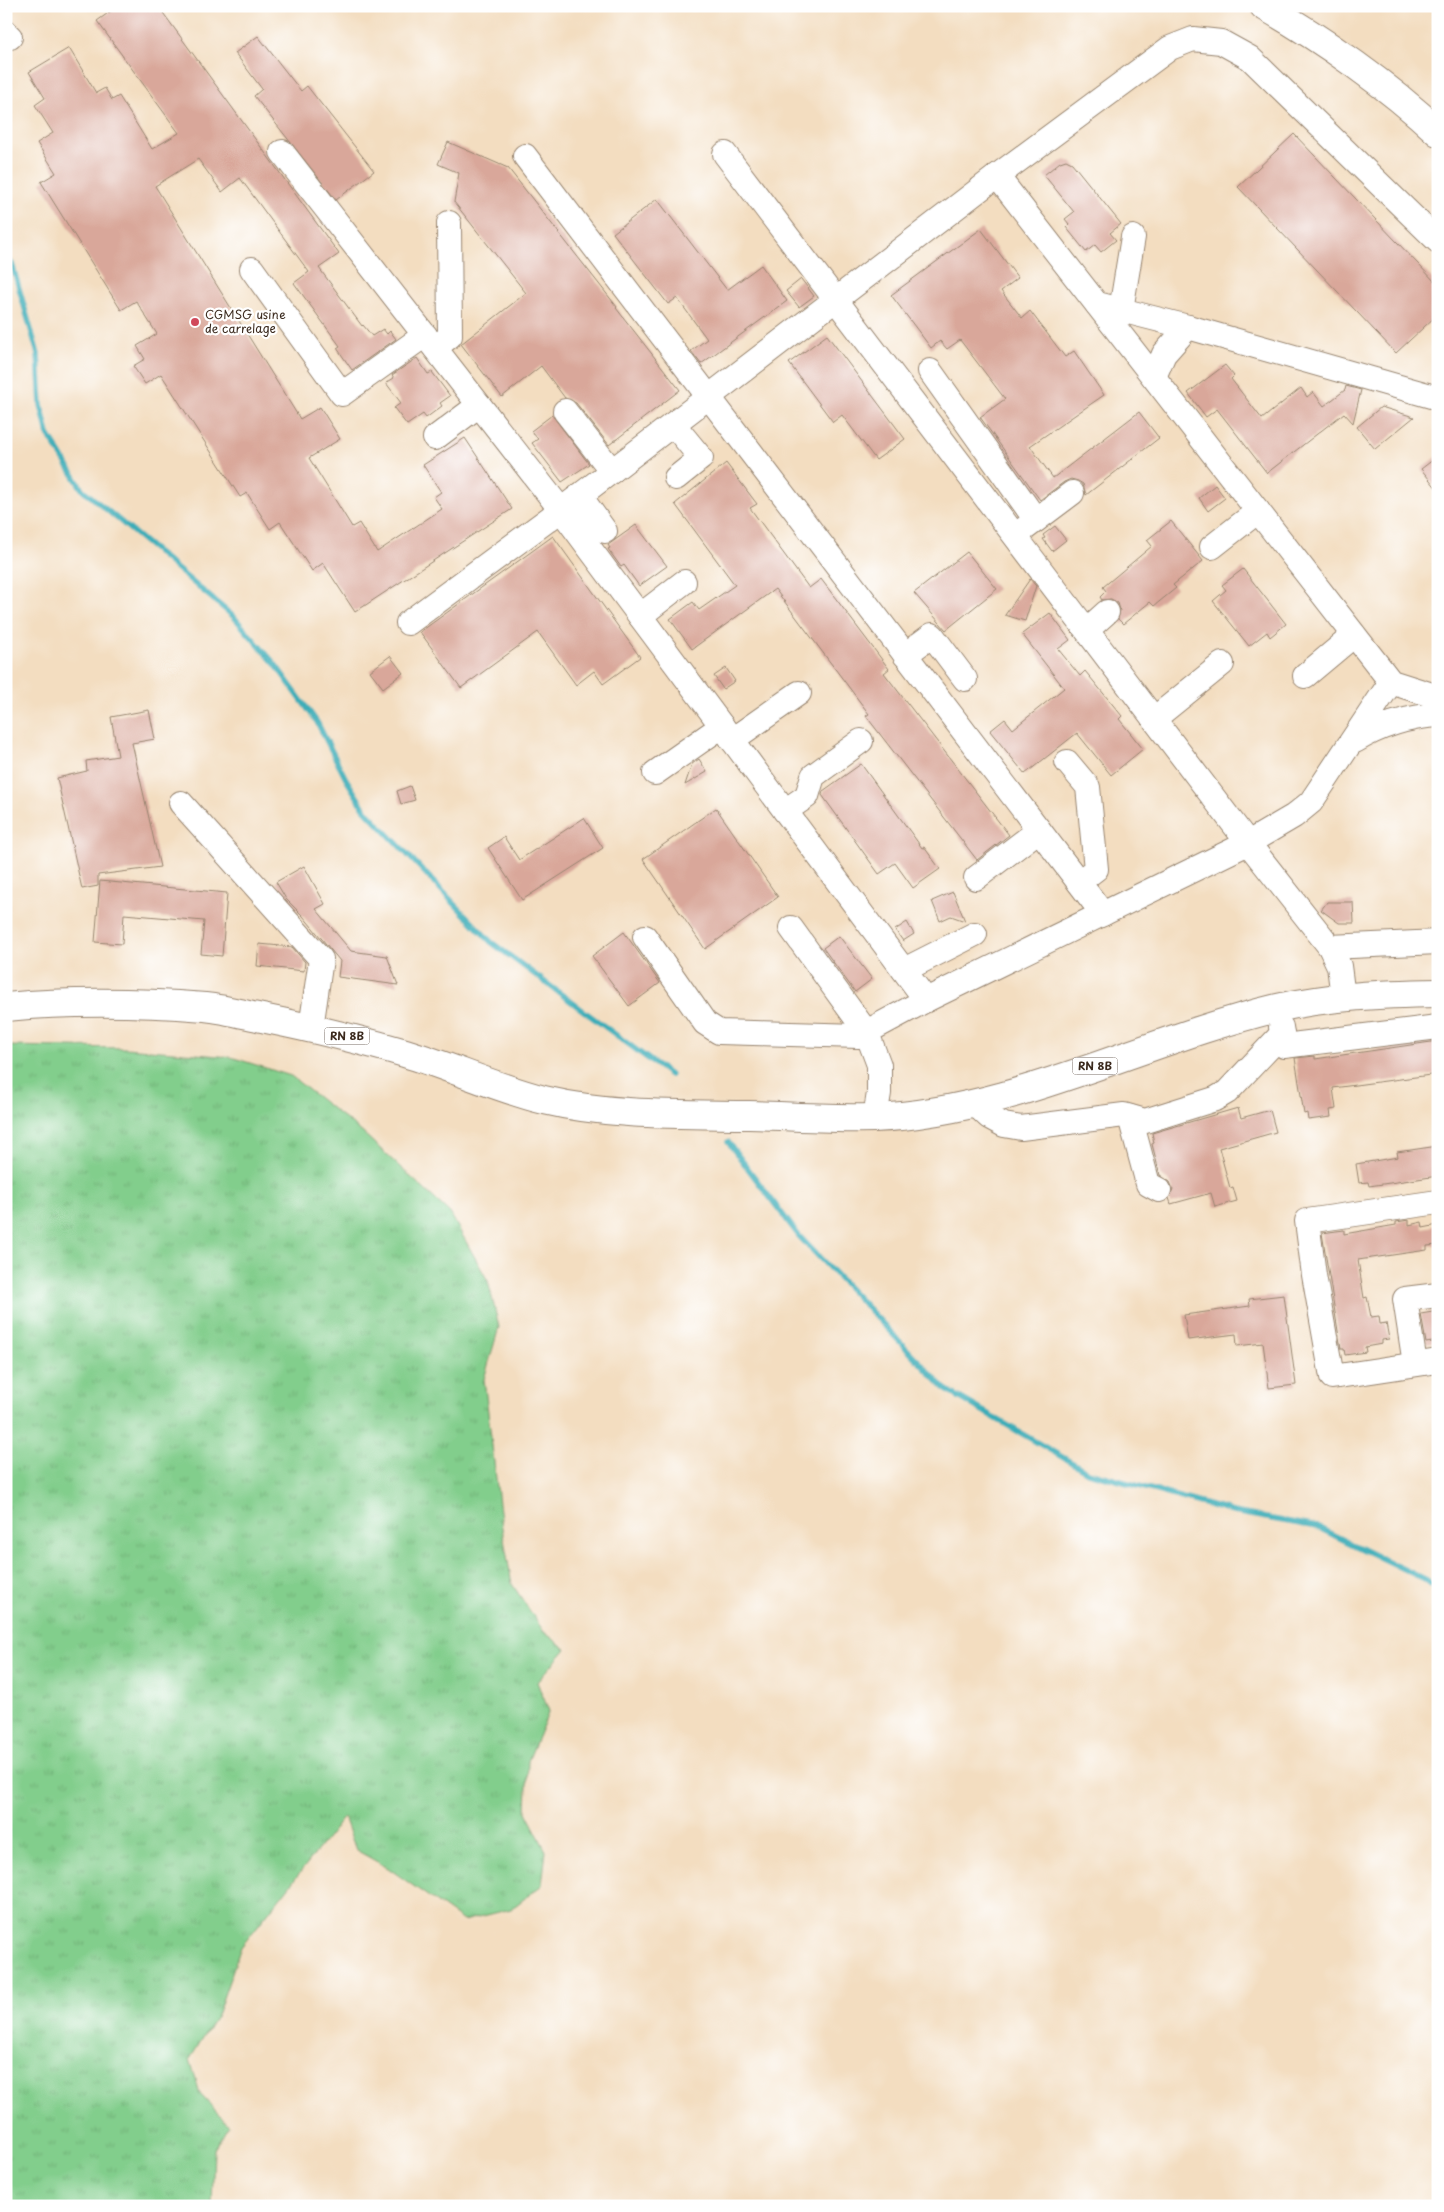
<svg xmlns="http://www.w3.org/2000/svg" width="1444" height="2212" font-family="'Playpen Sans',sans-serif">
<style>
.grass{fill:url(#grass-tufts);stroke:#5e7c55}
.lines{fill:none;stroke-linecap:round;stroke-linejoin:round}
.stream{stroke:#3dadb8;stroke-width:5.5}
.building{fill:#d9a79a}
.minor-casing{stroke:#97846f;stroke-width:26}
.major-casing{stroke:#97846f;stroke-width:30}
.highway-casing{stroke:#97846f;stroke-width:30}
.minor{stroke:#fff;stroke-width:24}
.major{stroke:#fff;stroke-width:28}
.highway{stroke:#fff;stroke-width:28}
.poi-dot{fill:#d1495b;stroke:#fff;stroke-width:2}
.labels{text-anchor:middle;stroke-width:4.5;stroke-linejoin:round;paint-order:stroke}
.shield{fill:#fff;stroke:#766a62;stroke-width:1}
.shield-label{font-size:11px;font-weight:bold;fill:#3b2a1e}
.poi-label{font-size:12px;fill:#3b2a1e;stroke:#fff;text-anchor:start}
</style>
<defs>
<pattern id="grass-tufts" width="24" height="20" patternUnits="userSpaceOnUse" patternTransform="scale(1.25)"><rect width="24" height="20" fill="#82ce8c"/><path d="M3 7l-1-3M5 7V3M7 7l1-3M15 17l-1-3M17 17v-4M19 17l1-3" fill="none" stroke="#71b178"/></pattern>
</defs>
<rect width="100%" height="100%" fill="#fff"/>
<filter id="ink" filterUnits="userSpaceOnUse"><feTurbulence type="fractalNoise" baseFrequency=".02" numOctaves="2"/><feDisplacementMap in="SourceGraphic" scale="10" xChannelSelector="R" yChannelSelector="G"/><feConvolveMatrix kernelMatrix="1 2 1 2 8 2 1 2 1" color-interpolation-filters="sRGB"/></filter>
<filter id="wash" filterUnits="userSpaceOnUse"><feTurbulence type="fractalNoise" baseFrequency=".0096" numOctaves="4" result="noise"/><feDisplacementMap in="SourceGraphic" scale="20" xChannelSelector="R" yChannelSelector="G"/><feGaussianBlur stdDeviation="1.12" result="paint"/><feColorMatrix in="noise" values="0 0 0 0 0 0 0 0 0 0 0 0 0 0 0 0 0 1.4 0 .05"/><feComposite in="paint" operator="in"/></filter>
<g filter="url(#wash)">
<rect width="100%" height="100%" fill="#f3ddc0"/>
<!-- grass -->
<polygon class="grass" points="6,1046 126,1048 231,1057 291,1076 363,1133 450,1213 488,1281 499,1327 484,1379 502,1528 512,1584 544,1632 566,1649 537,1682 549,1711 528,1761 526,1812 546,1851 542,1885 511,1909 463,1921 388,1868 356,1850 344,1817 241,1947 217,2015 190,2059 200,2094 229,2125 214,2149 212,2206 6,2206"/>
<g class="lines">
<!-- stream -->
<g class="stream">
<polyline points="6,258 12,264 38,354 41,405 48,434 82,489 234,617 275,664 317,722 346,779 366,811 491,942 670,1075"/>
<polyline points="728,1142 799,1236 945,1389 1088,1472 1233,1512 1317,1527 1426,1580 1438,1590"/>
</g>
</g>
<g id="blocks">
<!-- building -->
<g class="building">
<polygon points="118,6 158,6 339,254 319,268 362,326 363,325 372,336 383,329 387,334 390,331 396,339 352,370 337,348 340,346 294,283 309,272 240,178 222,192 198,159 155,186 300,419 320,407 340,439 309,458 352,527 359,523 377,552 442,509 434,497 441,492 423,465 465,438 512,509 355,612 323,563 312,571 280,522 270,529 247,493 240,497 161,374 145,384 133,366 145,359 137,346 157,334 136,301 121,310 41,182 56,173 37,143 53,133 35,105 45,98 29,72 69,48 96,93 105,88 112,100 119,96 152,149 179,133 97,21"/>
<polygon points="258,36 301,91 307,86 374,171 336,200 254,96 262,89 235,53"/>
<polygon points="1294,134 1438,285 1438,314 1396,353 1238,187"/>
<polygon points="448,142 508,168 617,307 616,308 680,390 609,445 576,403 565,398 541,366 502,397 461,344 526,293 454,202 459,173 438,164"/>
<polygon points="1066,160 1072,163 1121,224 1110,233 1116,240 1101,252 1095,245 1086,252 1066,227 1069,224 1065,219 1074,212 1044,175 1060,162"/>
<polygon points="657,199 727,290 761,265 787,301 701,364 691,351 707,339 677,298 668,304 613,233"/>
<polygon points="981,229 1018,278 1001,291 1022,318 1030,311 1065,357 1074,351 1104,395 1030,446 1053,478 1139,412 1159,438 1086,495 1083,484 1078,481 1071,479 1064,482 1040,500 980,417 1005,399 960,340 947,349 940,341 931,348 891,295"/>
<polygon points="801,279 814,296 799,307 786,291"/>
<polygon points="827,335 905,439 876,460 842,415 833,422 789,363"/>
<polygon points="417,358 428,374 432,372 450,396 440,403 442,406 426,418 423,414 407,425 394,408 401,403 386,383 394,378 392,375"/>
<polygon points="1225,365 1234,376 1231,379 1262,419 1301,388 1307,397 1313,392 1324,406 1345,390 1346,386 1361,390 1353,423 1344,413 1267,473 1217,409 1206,417 1188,393"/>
<polygon points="1381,407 1414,417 1375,449 1357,427"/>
<polygon points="552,415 589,464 562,482 532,443 538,439 531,431"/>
<polygon points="1438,456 1438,490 1421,469"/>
<polygon points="726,463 757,504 750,508 809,588 821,579 889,669 884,673 1009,835 977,860 866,716 869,714 775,589 692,649 670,619 693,602 699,610 735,585 675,504"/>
<polygon points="1215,485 1225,498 1208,511 1199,498"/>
<polygon points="1171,521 1203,561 1173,585 1176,588 1154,606 1150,602 1123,624 1118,619 1120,610 1118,603 1111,599 1102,600 1100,597 1106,591 1103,587 1152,546 1147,540"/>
<polygon points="636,525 667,566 639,586 624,565 621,567 608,549 610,548 608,545"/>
<polygon points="1055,526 1066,540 1052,551 1043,539 1045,538 1043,535"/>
<polygon points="553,536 640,657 603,684 594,671 576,685 538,632 461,688 420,632"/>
<polygon points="967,552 997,589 946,630 914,593"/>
<polygon points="1243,569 1286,624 1270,637 1267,632 1249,646 1213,601 1226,590 1222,585"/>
<polygon points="1030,579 1036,586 1025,621 1005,615"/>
<polygon points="1050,613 1070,640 1058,649 1080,676 1085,671 1122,716 1119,719 1143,749 1111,775 1077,733 1025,774 990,731 1005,719 1013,729 1064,688 1022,634"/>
<polygon points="390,656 403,673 383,688 370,671"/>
<polygon points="726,668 735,681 723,689 714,676"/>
<polygon points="149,710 155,739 132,743 160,867 98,875 98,886 82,889 57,778 87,771 86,761 118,756 111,717"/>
<polygon points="699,759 707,772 685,785 692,764"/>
<polygon points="861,764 922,848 924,847 940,869 913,888 895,863 879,874 822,795 823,791"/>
<polygon points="410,786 415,800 401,804 397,791"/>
<polygon points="716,808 778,897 705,949 643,859"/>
<polygon points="584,818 603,848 522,900 488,848 504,837 519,860"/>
<polygon points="304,866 325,904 316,909 351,951 387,956 398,985 338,977 340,961 303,916 286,899 276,882"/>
<polygon points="100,881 227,893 222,956 201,954 204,921 124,914 122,944 95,942"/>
<polygon points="953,892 965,921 951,916 940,921 932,901"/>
<polygon points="1327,902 1353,902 1354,923 1339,923 1321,910"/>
<polygon points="907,922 914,934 903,941 895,930"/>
<polygon points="624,932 660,983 629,1006 592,956"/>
<polygon points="839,936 872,979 855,992 823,948"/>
<polygon points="259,944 292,947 305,962 304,971 257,966"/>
<polygon points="1438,1041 1438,1074 1333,1088 1336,1109 1330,1110 1331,1117 1308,1120 1307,1113 1304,1114 1295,1058 1315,1056 1315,1059"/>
<polygon points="1238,1108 1241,1118 1270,1110 1276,1132 1219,1148 1230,1188 1233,1187 1237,1201 1215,1207 1211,1193 1171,1204 1169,1198 1173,1189 1170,1182 1160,1175 1152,1144 1154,1143 1152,1133"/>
<polygon points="1438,1146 1438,1176 1369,1186 1368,1182 1359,1183 1356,1164 1398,1157 1397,1152"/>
<polygon points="1409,1220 1409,1225 1422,1222 1423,1228 1438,1225 1438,1245 1427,1246 1427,1250 1358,1260 1364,1298 1367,1297 1371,1317 1379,1316 1380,1324 1386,1323 1389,1339 1382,1340 1382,1344 1365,1347 1366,1352 1345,1355 1344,1349 1341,1349 1322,1233 1344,1230 1344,1234 1396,1225 1396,1222"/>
<polygon points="1284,1295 1296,1385 1269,1388 1263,1343 1237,1346 1236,1334 1188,1340 1184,1315 1250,1306 1249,1299"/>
<polygon points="1438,1311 1438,1341 1426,1343 1421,1314"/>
</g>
</g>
</g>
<g filter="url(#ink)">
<use href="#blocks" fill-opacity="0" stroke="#97846f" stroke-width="1"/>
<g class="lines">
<defs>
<g id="minor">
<polyline points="6,33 10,37"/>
<polyline points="282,152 561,510 926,1000"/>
<polyline points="725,154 1248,843 1330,947 1339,966 1343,997"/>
<polyline points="525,156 1103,914"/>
<polyline points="997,176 1170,48 1193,39 1221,42 1250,58 1438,241"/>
<polyline points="252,269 342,394 425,335"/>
<polyline points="1097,304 1188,327 1164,354 1154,377"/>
<polyline points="1121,310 1133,237"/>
<polyline points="1188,327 1438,398"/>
<polyline points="435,348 450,336 449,223"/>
<polyline points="930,371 1036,520"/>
<polyline points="565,411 612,471"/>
<polyline points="673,424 701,458 676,478"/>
<polyline points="435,438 479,405"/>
<polyline points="580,496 605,531"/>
<polyline points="1024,529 1072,493"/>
<polyline points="1212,547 1258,511"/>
<polyline points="640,616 684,582"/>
<polyline points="408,623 561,510 997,176 1391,682 1438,697"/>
<polyline points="1087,630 1107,612"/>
<polyline points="905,655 932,635 965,679"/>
<polyline points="1305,676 1354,635"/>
<polyline points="1154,719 1222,664"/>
<polyline points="732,740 799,693"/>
<path d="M1355,741C1381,725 1407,717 1438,715"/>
<polyline points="1067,762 1088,787 1096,869 1079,882"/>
<polyline points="655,773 722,726"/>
<polyline points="181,803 321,959 311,1028"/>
<polyline points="785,811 807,796 813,776 861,741"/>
<polyline points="976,878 1039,830"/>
<polyline points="791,928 867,1033 879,1065 879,1093 875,1118"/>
<polyline points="645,937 705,1023 719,1032 859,1036 926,1000 1248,843 1294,816 1311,802 1391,682"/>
<polyline points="1330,947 1438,942"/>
<polyline points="904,970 975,934"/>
<polyline points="1281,1027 1284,1046 1438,1027"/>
<polyline points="974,1103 989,1117 1004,1125 1021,1128 1124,1115 1145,1121 1215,1099 1227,1092 1282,1034"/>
<polyline points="1130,1117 1148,1184 1159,1190"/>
<polyline points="1438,1202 1307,1221 1314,1275 1332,1377 1438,1361"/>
<polyline points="1415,1364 1405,1299 1438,1295"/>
</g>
<path id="major" d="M6,1007C71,1001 139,1002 205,1007C224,1009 243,1014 262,1018C311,1028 358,1039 405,1053C452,1067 496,1088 544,1100C611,1116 681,1114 749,1115C790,1116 833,1119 874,1118C1014,1112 1143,1040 1277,1008C1330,996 1383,994 1438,993"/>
<path id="highway" d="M1264,6C1321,38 1390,87 1438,132"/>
</defs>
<!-- minor casing -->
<use href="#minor" class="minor-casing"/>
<!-- major casing -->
<use href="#major" class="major-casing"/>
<!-- highway casing -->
<use href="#highway" class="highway-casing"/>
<!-- minor -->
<use href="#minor" class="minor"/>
<!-- major -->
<use href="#major" class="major"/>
<!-- highway -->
<use href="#highway" class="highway"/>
</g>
</g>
<!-- markers -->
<circle class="poi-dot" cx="195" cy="322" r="5"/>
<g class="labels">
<!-- shield labels -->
<g class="shield">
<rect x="324.5" y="1027.5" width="45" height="17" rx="4"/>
<rect x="1072.5" y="1057.5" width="45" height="17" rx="4"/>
</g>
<g class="shield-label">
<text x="347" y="1040">RN 8B</text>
<text x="1095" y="1070">RN 8B</text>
</g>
<!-- poi labels -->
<g class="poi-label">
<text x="205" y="319">CGMSG usine<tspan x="205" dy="14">de carrelage</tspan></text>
</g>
</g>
<!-- margin -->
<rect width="1444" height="2212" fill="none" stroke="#fff" stroke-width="25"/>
</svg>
